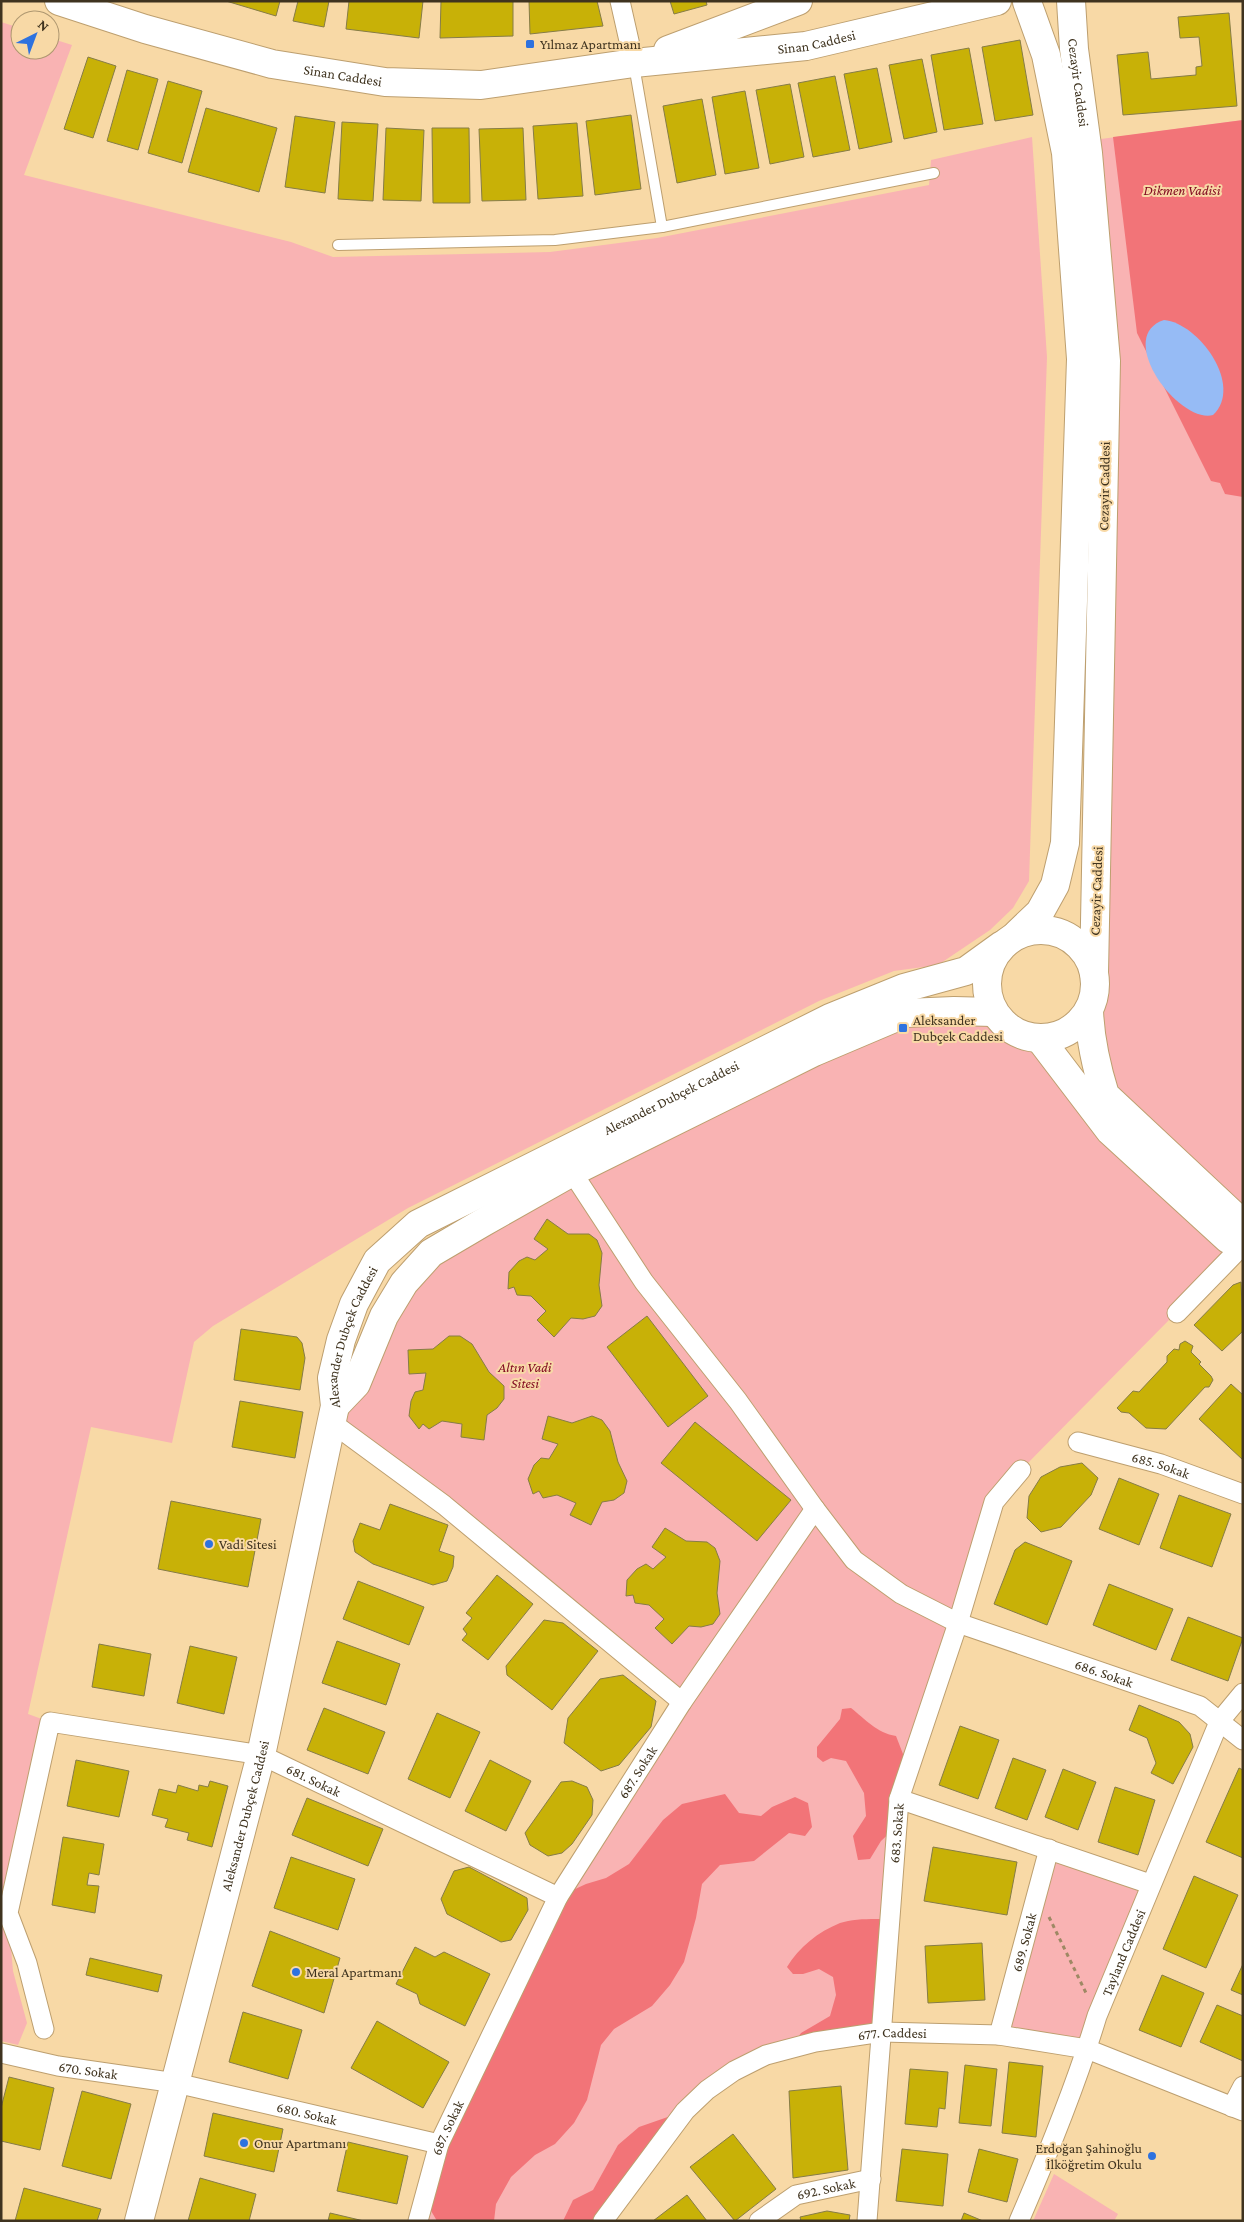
<svg xmlns="http://www.w3.org/2000/svg" width="1244" height="2222" font-family="'Crimson Pro',serif">
<style>
.green{fill:#f9b3b3}
.forest{fill:#f27478}
.water{fill:#96bbf5}
.building{fill:#c8b107;stroke:#867c47}
.lines{fill:none;stroke-linecap:round;stroke-linejoin:round}
.service-casing{stroke:#bd9f6f;stroke-width:12}
.minor-casing{stroke:#bd9f6f;stroke-width:21}
.secondary-casing{stroke:#bd9f6f;stroke-width:30}
.path{stroke:#9e8864;stroke-width:3;stroke-dasharray:4 4;stroke-linecap:butt}
.service{stroke:#fff;stroke-width:10}
.minor{stroke:#fff;stroke-width:19}
.secondary{stroke:#fff;stroke-width:28}
.poi-dot{fill:#2e72df;stroke:#f8d9a6;stroke-width:2}
.labels{text-anchor:middle;stroke-width:4;stroke-linejoin:round;paint-order:stroke}
.street-label{font-size:14px;fill:#3f331f;stroke:#f8d9a6}
.poi-label{font-size:14px;fill:#3f331f;stroke:#f8d9a6;text-anchor:start}
.park-label{font-size:14px;font-style:italic;fill:#820a21;stroke:#f8d9a6}
</style>
<rect width="100%" height="100%" fill="#f8d9a6"/>
<!-- green -->
<g class="green">
<polygon points="1,22 20,28 20,50 50,50 50,38 72,45 24,175 291,242 333,257 550,252 657,238 929,185 931,160 1032,137 1047,357 1029,881 1013,908 990,930 938,965 894,971 819,1001 408,1208 213,1326 194,1342 172,1443 91,1427 28,1714 50,1722 8,1913 13,1971 27,2023 18,2045 1,2041"/>
<polygon points="1243,120 1243,1224 1105,1095 1089,1010 1094,996 1095,978 1086,141"/>
<polygon points="954,1011 1005,1026 1110,1131 1243,1245 1021,1470 994,1502 899,1799 882,2032 815,2042 707,2090 603,2221 418,2221 558,1897 682,1702 331,1422 431,1253 814,1052"/>
<polygon points="1049,1849 1150,1884 1087,2049 999,2035"/>
<polygon points="1054,2174 1118,2214 1114,2221 1033,2221"/>
</g>
<!-- forest -->
<g class="forest">
<polygon points="1243,120 1243,497 1225,494 1220,483 1211,481 1137,333 1113,137"/>
<path d="M851,1708C865,1719 877,1733 896,1736L903,1754L911,1763L897,1826L881,1841L870,1859L858,1860L853,1836L866,1816L864,1793L846,1761L831,1758L823,1762L817,1757V1747L840,1719L842,1709Z"/>
<polygon points="725,1794 739,1813 761,1816 772,1807 795,1797 808,1803 812,1827 805,1836 789,1833 754,1861 720,1865 702,1884 696,1918 684,1962 670,1985 652,2006 614,2029 601,2045 587,2100 574,2123 555,2144 535,2155 511,2177 496,2204 494,2221 437,2221 427,2204 439,2144 558,1897 586,1884 606,1878 629,1864 663,1820 682,1804"/>
<path d="M890,1919L882,2032L790,2049L801,2033L830,2016L836,1995L833,1977L819,1969L803,1974H793L787,1967C799,1947 818,1932 840,1923C854,1918 875,1919 890,1919Z"/>
<polygon points="685,2111 603,2221 563,2221 573,2200 593,2190 618,2145 639,2127"/>
</g>
<!-- water -->
<path class="water" d="M1164,320C1199,323 1244,386 1213,415C1178,424 1114,336 1164,320Z"/>
<!-- building -->
<g class="building">
<polygon points="226,1 280,1 276,16"/>
<polygon points="298,1 329,1 324,27 293,21"/>
<polygon points="349,1 423,1 419,38 346,29"/>
<polygon points="441,1 513,1 513,36 440,38"/>
<polygon points="529,1 597,1 603,26 530,34"/>
<polygon points="670,1 706,1 707,5 674,14"/>
<polygon points="1229,13 1237,106 1123,115 1117,55 1148,52 1151,79 1196,75 1196,67 1202,66 1199,37 1180,38 1178,17"/>
<polygon points="1020,40 1033,115 995,121 982,47"/>
<polygon points="969,48 983,124 944,130 931,55"/>
<polygon points="88,57 116,66 93,138 64,129"/>
<polygon points="922,59 937,132 904,139 889,65"/>
<polygon points="877,68 892,142 859,149 844,74"/>
<polygon points="127,70 158,79 138,150 107,141"/>
<polygon points="835,76 850,150 813,157 798,83"/>
<polygon points="168,81 202,91 182,163 148,153"/>
<polygon points="790,84 804,157 770,164 756,90"/>
<polygon points="745,91 759,168 725,174 712,97"/>
<polygon points="702,99 716,175 677,183 663,106"/>
<polygon points="206,108 277,128 259,192 188,172"/>
<polygon points="631,115 641,189 595,195 586,121"/>
<polygon points="295,116 335,122 325,193 285,187"/>
<polygon points="342,122 378,124 373,201 338,199"/>
<polygon points="577,123 583,196 538,199 533,126"/>
<polygon points="386,128 424,130 421,201 383,200"/>
<polygon points="432,128 469,128 470,203 433,203"/>
<polygon points="523,128 526,200 482,201 479,129"/>
<polygon points="547,1219 568,1234 589,1234 597,1240 602,1253 599,1285 602,1306 595,1316 583,1319 571,1318 554,1337 537,1320 546,1311 531,1296 517,1295 514,1287 508,1289 509,1272 519,1261 527,1257 535,1260 548,1249 534,1239"/>
<polygon points="1241,1282 1243,1331 1222,1351 1194,1325 1233,1285"/>
<polygon points="647,1316 708,1396 668,1427 607,1347"/>
<polygon points="241,1329 297,1337 302,1343 305,1358 300,1390 234,1380"/>
<polygon points="449,1336 460,1336 472,1344 489,1372 504,1386 504,1399 497,1408 487,1415 484,1440 461,1437 462,1424 442,1421 429,1429 423,1424 419,1429 409,1416 411,1401 415,1392 423,1390 426,1373 409,1374 408,1350 433,1349"/>
<polygon points="1185,1341 1193,1346 1191,1352 1201,1362 1199,1364 1211,1376 1213,1380 1209,1387 1205,1387 1166,1429 1146,1428 1129,1413 1121,1412 1117,1408 1133,1391 1139,1392 1167,1362 1167,1356 1174,1349 1179,1350 1180,1344"/>
<polygon points="1231,1384 1243,1395 1243,1460 1199,1419"/>
<polygon points="240,1401 303,1412 295,1458 232,1447"/>
<polygon points="548,1416 572,1423 592,1416 602,1420 610,1431 618,1462 627,1481 624,1493 614,1500 602,1502 591,1525 570,1515 576,1503 557,1495 543,1498 539,1491 533,1494 528,1479 534,1465 541,1458 549,1459 558,1444 542,1439"/>
<polygon points="695,1422 791,1500 757,1541 661,1463"/>
<polygon points="1082,1463 1098,1478 1091,1495 1061,1527 1041,1532 1027,1518 1029,1496 1041,1477 1060,1467"/>
<polygon points="1119,1478 1159,1494 1139,1545 1099,1529"/>
<polygon points="1179,1495 1231,1514 1212,1567 1160,1548"/>
<polygon points="171,1501 261,1519 248,1587 158,1569"/>
<polygon points="390,1504 448,1525 439,1551 454,1556 453,1567 447,1581 433,1585 373,1564 355,1552 353,1541 360,1523 380,1530"/>
<polygon points="665,1528 686,1541 707,1542 715,1548 720,1561 717,1593 720,1614 713,1624 701,1627 689,1626 672,1644 655,1628 664,1619 649,1605 635,1603 633,1595 626,1596 627,1580 637,1569 646,1564 653,1569 666,1557 652,1547"/>
<polygon points="1025,1542 1072,1561 1047,1625 994,1604 1015,1550"/>
<polygon points="497,1575 533,1604 488,1660 462,1640 467,1634 463,1629 472,1618 466,1613"/>
<polygon points="358,1581 424,1607 409,1645 343,1619"/>
<polygon points="1109,1584 1173,1609 1156,1650 1093,1625"/>
<polygon points="1188,1617 1243,1638 1228,1681 1171,1660"/>
<polygon points="544,1620 563,1623 598,1651 552,1710 507,1675 506,1666"/>
<polygon points="337,1641 400,1664 386,1705 322,1683"/>
<polygon points="99,1644 151,1654 144,1696 92,1687"/>
<polygon points="190,1646 237,1657 224,1714 177,1703"/>
<polygon points="623,1675 656,1701 651,1727 619,1765 601,1771 564,1743 568,1718 600,1679"/>
<polygon points="1139,1705 1179,1722 1190,1734 1193,1747 1173,1784 1151,1773 1156,1763 1147,1738 1129,1730"/>
<polygon points="324,1708 385,1732 368,1774 307,1750"/>
<polygon points="437,1713 480,1732 450,1798 408,1779"/>
<polygon points="960,1726 999,1740 978,1799 939,1785"/>
<polygon points="1013,1758 1046,1770 1027,1820 995,1808"/>
<polygon points="76,1760 129,1771 119,1817 67,1806"/>
<polygon points="490,1760 531,1781 506,1831 465,1811"/>
<polygon points="1239,1768 1243,1770 1243,1858 1206,1842"/>
<polygon points="1063,1769 1096,1782 1078,1830 1045,1817"/>
<polygon points="210,1781 228,1786 212,1847 187,1840 189,1833 165,1827 168,1819 152,1815 159,1789 176,1793 178,1785 198,1791 199,1785 208,1787"/>
<polygon points="572,1781 587,1787 593,1800 592,1815 572,1844 562,1853 548,1856 530,1845 525,1833 561,1782"/>
<polygon points="1115,1787 1155,1800 1138,1855 1098,1842"/>
<polygon points="307,1798 383,1829 368,1866 292,1835"/>
<polygon points="63,1837 104,1844 99,1875 89,1873 87,1885 99,1886 95,1913 52,1905"/>
<polygon points="933,1847 1017,1862 1007,1915 924,1901"/>
<polygon points="291,1857 355,1879 338,1930 274,1908"/>
<polygon points="469,1867 527,1898 528,1910 511,1940 501,1942 447,1914 441,1899 454,1871"/>
<polygon points="1194,1876 1238,1895 1206,1968 1163,1949"/>
<polygon points="270,1931 340,1958 324,2013 252,1986"/>
<polygon points="982,1943 985,2000 928,2003 925,1946"/>
<polygon points="415,1947 435,1957 444,1952 490,1974 465,2026 420,2004 417,1994 396,1984"/>
<polygon points="90,1958 162,1975 158,1992 86,1975"/>
<polygon points="1243,1964 1243,1995 1231,1990"/>
<polygon points="1162,1975 1204,1993 1181,2047 1139,2030"/>
<polygon points="1217,2005 1243,2016 1243,2061 1200,2042"/>
<polygon points="243,2012 302,2030 288,2079 229,2062"/>
<polygon points="377,2021 449,2062 423,2108 351,2068"/>
<polygon points="1009,2062 1043,2066 1036,2137 1002,2133"/>
<polygon points="965,2065 997,2069 991,2126 959,2123"/>
<polygon points="910,2069 948,2072 945,2109 939,2108 937,2127 905,2124"/>
<polygon points="9,2077 54,2088 40,2150 1,2141 1,2108"/>
<polygon points="841,2086 848,2170 793,2178 789,2091"/>
<polygon points="82,2091 131,2104 111,2179 62,2166"/>
<polygon points="213,2113 283,2129 274,2172 204,2156"/>
<polygon points="733,2134 776,2189 735,2221 690,2167"/>
<polygon points="348,2142 408,2156 397,2204 337,2191"/>
<polygon points="902,2149 948,2154 943,2206 896,2201"/>
<polygon points="979,2149 1018,2159 1007,2202 968,2192"/>
<polygon points="200,2178 256,2194 249,2221 188,2221"/>
<polygon points="24,2188 101,2209 97,2221 15,2221"/>
<polygon points="687,2195 707,2221 653,2221"/>
<polygon points="827,2211 850,2215 849,2221 801,2221 800,2217"/>
<polygon points="330,2213 364,2221 328,2221"/>
<polygon points="964,2213 983,2221 961,2221"/>
</g>
<g class="lines">
<defs>
<g id="service">
<polyline points="634,65 662,227"/>
<polyline points="338,245 555,240 662,227 934,173"/>
</g>
<g id="minor">
<polyline points="620,1 634,63"/>
<polyline points="572,1172 644,1282 738,1401 815,1509"/>
<polyline points="1177,1313 1243,1245"/>
<polyline points="331,1422 444,1505 682,1702"/>
<path id="s1" d="M1078,1442L1161,1464L1243,1494"/>
<polyline points="899,1799 1150,1884"/>
<path id="s2" d="M44,2029L27,1963L8,1913L50,1722L261,1755L558,1897"/>
<path id="s3" d="M999,2035L1049,1849"/>
<path id="s4" d="M1,2053L58,2066L176,2083L439,2144"/>
<polyline points="1232,2107 1243,2086"/>
<path id="s5" d="M418,2221L439,2144L558,1897L682,1702L815,1509L854,1560L901,1594L958,1623L1200,1706L1243,1740"/>
<path id="s6" d="M603,2221L685,2111L707,2090L734,2071L766,2055L815,2042L882,2032L999,2035L1087,2049L1243,2111"/>
<path id="s7" d="M759,2221L796,2195L871,2179"/>
<path id="s8" d="M867,2221L899,1799L958,1623L994,1502L1021,1470"/>
<path id="s9" d="M1019,2221C1048,2154 1076,2086 1097,2016L1219,1722L1243,1693"/>
</g>
<g id="secondary">
<path id="s10" d="M59,1L145,29L272,64L385,82L481,85L634,63L806,46L997,1"/>
<path id="s11" d="M1071,1L1074,49L1088,153L1106,361L1094,973"/>
<polyline points="668,50 798,1"/>
<circle cx="1041" cy="984" r="54"/>
<polyline points="1017,934 1040,912 1055,885 1065,843 1081,359 1066,153 1046,55 1027,2"/>
<path d="M1089,1010C1090,1040 1096,1066 1105,1095L1243,1224"/>
<polyline points="1040,1039 1110,1131 1228,1239 1243,1245"/>
<polyline points="335,1406 356,1384 384,1316 404,1283 431,1253 482,1223 572,1172 814,1052 906,1013 954,1011 993,1012"/>
<path id="s12" d="M139,2221L261,1755L335,1406L332,1378L341,1340L354,1304L377,1261L418,1224L830,1018L904,988L966,971L1002,945"/>
</g>
</defs>
<!-- service casing -->
<use href="#service" class="service-casing"/>
<!-- minor casing -->
<use href="#minor" class="minor-casing"/>
<!-- secondary casing -->
<use href="#secondary" class="secondary-casing"/>
<!-- path -->
<polyline class="path" points="1049,1917 1087,1995"/>
<!-- service -->
<use href="#service" class="service"/>
<!-- minor -->
<use href="#minor" class="minor"/>
<!-- secondary -->
<use href="#secondary" class="secondary"/>
</g>
<!-- markers -->
<g class="poi-dot">
<rect x="525" y="39" width="10" height="10" rx="2.5"/>
<rect x="898" y="1023" width="10" height="10" rx="2.5"/>
<circle cx="209" cy="1544" r="5"/>
<circle cx="296" cy="1972" r="5"/>
<circle cx="244" cy="2143" r="5"/>
<circle cx="1152" cy="2156" r="5"/>
</g>
<g class="labels">
<!-- street labels -->
<g class="street-label">
<text dy="5" stroke="none"><textPath href="#s10" startOffset="771">Sinan Caddesi</textPath></text>
<text dy="5" stroke="none"><textPath href="#s10" startOffset="294">Sinan Caddesi</textPath></text>
<text dy="5" stroke="none"><textPath href="#s11" startOffset="82">Cezayir Caddesi</textPath></text>
<text transform="translate(1104 486) rotate(-89)" y="5">Cezayir Caddesi</text>
<text transform="translate(1096 891) rotate(-88)" y="5">Cezayir Caddesi</text>
<text dy="5" stroke="none"><textPath href="#s12" startOffset="1331">Alexander Dubçek Caddesi</textPath></text>
<text dy="5" stroke="none"><textPath href="#s12" startOffset="911">Alexander Dubçek Caddesi</textPath></text>
<text dy="5" stroke="none"><textPath href="#s1" startOffset="86">685. Sokak</textPath></text>
<text dy="5" stroke="none"><textPath href="#s5" startOffset="1160">686. Sokak</textPath></text>
<text dy="5" stroke="none"><textPath href="#s5" startOffset="502">687. Sokak</textPath></text>
<text dy="5" stroke="none"><textPath href="#s2" startOffset="589">681. Sokak</textPath></text>
<text dy="5" stroke="none"><textPath href="#s12" startOffset="419">Aleksander Dubçek Caddesi</textPath></text>
<text dy="5" stroke="none"><textPath href="#s8" startOffset="389">683. Sokak</textPath></text>
<text dy="5" stroke="none"><textPath href="#s3" startOffset="96">689. Sokak</textPath></text>
<text dy="5" stroke="none"><textPath href="#s9" startOffset="288">Tayland Caddesi</textPath></text>
<text dy="5" stroke="none"><textPath href="#s6" startOffset="365">677. Caddesi</textPath></text>
<text dy="5" stroke="none"><textPath href="#s4" startOffset="89">670. Sokak</textPath></text>
<text dy="5" stroke="none"><textPath href="#s4" startOffset="312">680. Sokak</textPath></text>
<text dy="5" stroke="none"><textPath href="#s5" startOffset="98">687. Sokak</textPath></text>
<text dy="5" stroke="none"><textPath href="#s7" startOffset="76">692. Sokak</textPath></text>
</g>
<!-- poi labels -->
<g class="poi-label">
<text x="540" y="49">Yılmaz Apartmanı</text>
<text x="913" y="1025">Aleksander<tspan x="913" dy="16">Dubçek Caddesi</tspan></text>
<text x="219" y="1549">Vadi Sitesi</text>
<text x="306" y="1977">Meral Apartmanı</text>
<text x="254" y="2148">Onur Apartmanı</text>
<text x="1142" y="2153" text-anchor="end">Erdoğan Şahinoğlu<tspan x="1142" dy="16">İlköğretim Okulu</tspan></text>
</g>
<!-- park labels -->
<g class="park-label">
<text x="1182" y="195">Dikmen Vadisi</text>
<text x="525" y="1372">Altın Vadi<tspan x="525" dy="16">Sitesi</tspan></text>
</g>
</g>
<!-- border -->
<rect width="1244" height="2222" fill="none" stroke="#3f331f" stroke-width="5"/>
<!-- north arrow -->
<g transform="translate(35 35) rotate(42)"><circle r="24" fill="#f8d9a6" stroke="#ae9770"/>
<path d="M0-4L9 19L0 12L-9 19Z" fill="#2e72df"/>
<text y="-8" font-size="14" font-weight="bold" text-anchor="middle" fill="#3f331f">N</text>
</g>
</svg>
